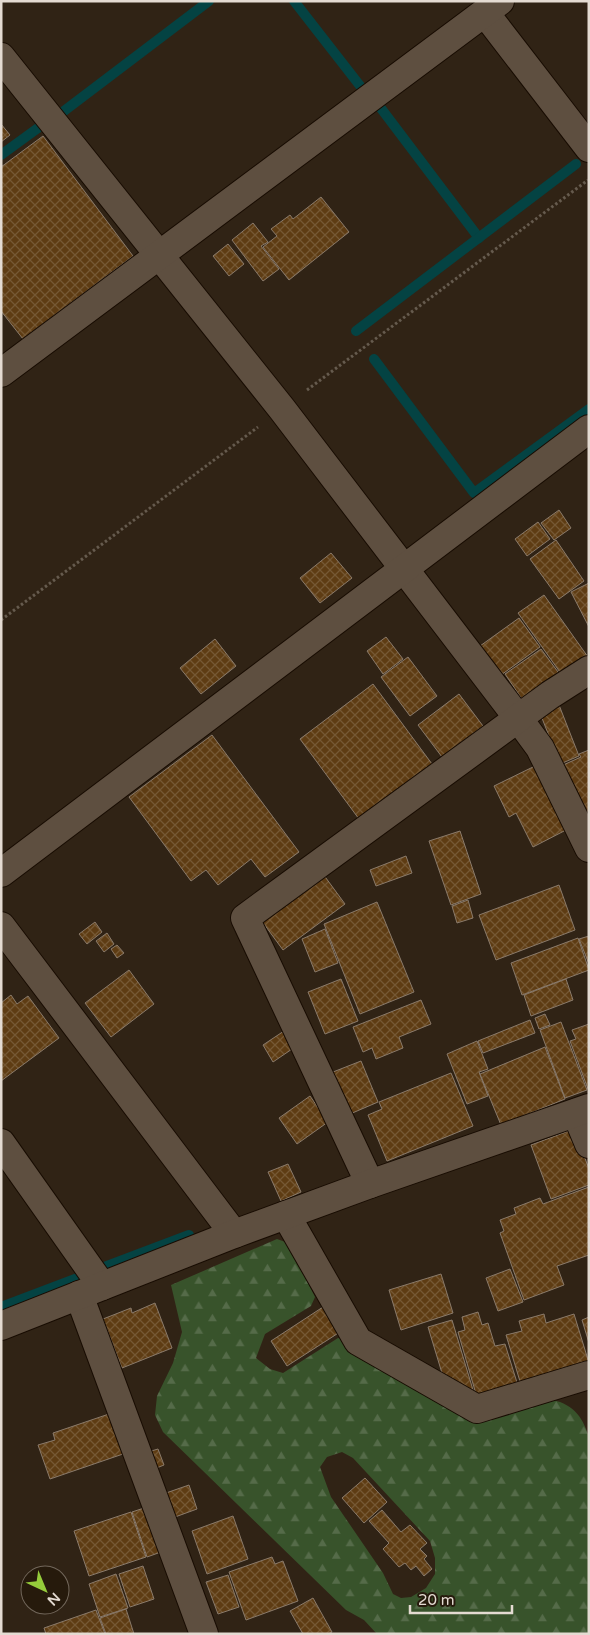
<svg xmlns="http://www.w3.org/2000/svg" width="590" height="1635" font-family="'Varela Round',sans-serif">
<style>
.forest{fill:url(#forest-firs);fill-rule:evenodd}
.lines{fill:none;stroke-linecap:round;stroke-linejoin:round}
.stream{stroke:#044343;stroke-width:10}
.building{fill:url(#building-cross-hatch);stroke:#8a7a6a}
.minor-casing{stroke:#180c02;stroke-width:30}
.path{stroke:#665b4e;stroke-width:3;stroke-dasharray:2.5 2.5;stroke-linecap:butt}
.minor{stroke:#5e4f40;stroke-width:28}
</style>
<defs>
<pattern id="forest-firs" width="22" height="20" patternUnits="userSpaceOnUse" patternTransform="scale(1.25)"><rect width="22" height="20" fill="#38532b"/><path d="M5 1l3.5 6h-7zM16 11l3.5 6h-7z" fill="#556b49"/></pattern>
<pattern id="building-cross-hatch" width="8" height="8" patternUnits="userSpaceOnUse" patternTransform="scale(1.25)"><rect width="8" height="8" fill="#5e3c13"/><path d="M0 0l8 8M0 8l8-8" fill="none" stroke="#755834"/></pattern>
</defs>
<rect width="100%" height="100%" fill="#302315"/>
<!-- forest -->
<path class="forest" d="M277,1239L288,1243L315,1297L311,1306L265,1334L256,1358L270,1369L283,1373L338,1338L344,1339L352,1351L367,1362L459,1413L548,1399C572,1403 582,1415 589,1437V1634H377L364,1620L346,1610L163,1432L155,1415L157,1396L173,1363L182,1332L171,1285ZM342,1452L353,1458L430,1541L435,1558V1574L426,1588L411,1597L401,1598L393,1594L383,1573L331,1497L320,1467L327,1457Z"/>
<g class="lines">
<!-- stream -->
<g class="stream">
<polyline points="294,1 361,87"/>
<polyline points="380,107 479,238"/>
<polyline points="64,111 209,1"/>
<polyline points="1,155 38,128"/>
<polyline points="356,331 576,164"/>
<polyline points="374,359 474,493 589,409"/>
<polyline points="99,1269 189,1235"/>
<polyline points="1,1307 83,1276"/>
</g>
</g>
<!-- building -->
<g class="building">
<polygon points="1,124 10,135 1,142"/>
<polygon points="43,136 133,256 23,339 1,311 1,167"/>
<polygon points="321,197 349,232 289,280 263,247 277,236 271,229 290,215 293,219"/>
<polygon points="253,223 268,242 261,246 279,269 263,281 232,240"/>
<polygon points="228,244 244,264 229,276 213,256"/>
<polygon points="559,510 571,528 554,540 541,523"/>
<polygon points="538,522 550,539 527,556 515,539"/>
<polygon points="556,540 584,581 559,599 530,559"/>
<polygon points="331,553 352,578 320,603 300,578"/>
<polygon points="589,583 589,627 571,592"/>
<polygon points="544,595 588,657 562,675 518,613"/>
<polygon points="519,618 540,647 501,675 480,646"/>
<polygon points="386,637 403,659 383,674 367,651"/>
<polygon points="215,639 236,666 201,694 180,668"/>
<polygon points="541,649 561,676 524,702 505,674"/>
<polygon points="408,657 437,696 410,716 381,677"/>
<polygon points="373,684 432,764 359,819 300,739"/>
<polygon points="459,694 483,726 442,757 418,725"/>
<polygon points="559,705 579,756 560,764 540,713"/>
<polygon points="212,735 299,852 265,877 251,859 218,885 206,870 191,881 129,797"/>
<polygon points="589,750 589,813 580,816 561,766 581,757 579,754"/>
<polygon points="535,766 566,830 533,847 516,813 509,817 494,786"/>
<polygon points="460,831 481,894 451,905 429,841"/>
<polygon points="406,856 412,873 376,886 370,870"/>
<polygon points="323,874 345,904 283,950 261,920"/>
<polygon points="559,885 575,930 496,960 479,915"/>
<polygon points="468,900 473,918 457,923 452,906"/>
<polygon points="377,902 414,992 360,1014 324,924"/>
<polygon points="95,922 102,932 87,944 79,934"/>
<polygon points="325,929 338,963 315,972 302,939"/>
<polygon points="107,933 114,944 104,952 96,941"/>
<polygon points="589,936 589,964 579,939"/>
<polygon points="578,938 589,970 522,995 511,963"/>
<polygon points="117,945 124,953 117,958 111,949"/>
<polygon points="129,970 154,1004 111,1037 85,1003"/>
<polygon points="341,979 358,1021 325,1034 308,992"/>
<polygon points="566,979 573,1000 531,1016 524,995"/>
<polygon points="11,995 17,1004 28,996 59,1038 1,1081 1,1003"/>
<polygon points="421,1000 431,1024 399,1037 403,1048 376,1059 372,1048 363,1052 353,1027"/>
<polygon points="545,1014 550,1025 539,1029 535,1018"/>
<polygon points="530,1020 535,1033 483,1053 478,1041"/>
<polygon points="561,1022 587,1090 565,1098 540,1030"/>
<polygon points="589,1024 589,1089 588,1089 570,1041 576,1039 572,1030"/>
<polygon points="284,1031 295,1047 273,1062 263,1045"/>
<polygon points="477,1041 488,1069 479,1072 488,1096 467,1104 447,1054"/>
<polygon points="545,1047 565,1099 501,1125 480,1074"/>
<polygon points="361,1061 378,1102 350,1114 333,1072"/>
<polygon points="451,1073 473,1126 387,1161 368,1115 382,1109 379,1102"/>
<polygon points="310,1096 328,1122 297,1144 279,1118"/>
<polygon points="574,1129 589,1169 589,1185 551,1199 531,1145"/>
<polygon points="288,1164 301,1192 281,1201 268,1172"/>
<polygon points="589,1187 589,1255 557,1266 564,1285 524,1300 500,1233 504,1231 500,1220 516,1214 514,1208 540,1198 543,1204"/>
<polygon points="510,1269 523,1302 498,1311 486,1278"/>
<polygon points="441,1274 453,1313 401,1330 389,1290"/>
<polygon points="155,1303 172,1348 122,1368 103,1319 131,1308 132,1313"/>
<polygon points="323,1307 340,1332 287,1366 271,1341"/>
<polygon points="478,1312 482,1325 488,1323 495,1346 505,1344 519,1389 478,1401 458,1332 465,1330 462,1317"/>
<polygon points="544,1314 546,1323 574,1314 589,1363 522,1388 506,1335 522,1331 519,1321"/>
<polygon points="589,1317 589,1343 582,1320"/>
<polygon points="452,1320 473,1390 463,1393 445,1383 428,1327"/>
<polygon points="109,1414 123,1454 50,1479 38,1445 55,1440 53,1433"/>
<polygon points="158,1449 164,1465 154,1469 148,1452"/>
<polygon points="365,1478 387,1502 364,1523 342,1498"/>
<polygon points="189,1485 197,1509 175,1517 166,1493"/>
<polygon points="147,1507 161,1552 147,1557 132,1512"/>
<polygon points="382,1510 401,1532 410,1525 427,1543 420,1549 427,1556 424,1559 432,1569 424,1576 416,1566 411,1570 405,1563 399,1567 383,1549 389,1543 369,1521"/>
<polygon points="131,1512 146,1557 89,1576 74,1531"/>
<polygon points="233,1516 248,1559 207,1574 192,1531"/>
<polygon points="272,1557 275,1564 283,1561 298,1601 246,1620 229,1572"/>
<polygon points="143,1566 154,1599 130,1607 119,1574"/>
<polygon points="116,1574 128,1608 100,1617 89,1584"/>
<polygon points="228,1575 239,1607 218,1614 206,1582"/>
<polygon points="313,1598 332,1632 328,1634 303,1634 290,1611"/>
<polygon points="126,1609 134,1634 106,1634 100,1618"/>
<polygon points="96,1610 105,1634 46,1634 44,1628"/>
</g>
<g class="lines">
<defs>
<g id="minor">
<polyline points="485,13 589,148"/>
<polyline points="1,57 282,409 518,718 540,748 589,848"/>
<polyline points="1,373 500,1"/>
<polyline points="1,873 589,429"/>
<polyline points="1,926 234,1234"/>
<polyline points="576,1113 589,1144"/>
<polyline points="1,1143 102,1286"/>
<polyline points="370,1184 245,918 550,695 589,670"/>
<polyline points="286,1215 358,1341 477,1409 589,1375"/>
<polyline points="79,1295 204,1634"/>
<polyline points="1,1326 234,1234 370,1184 589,1108"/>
</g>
</defs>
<!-- minor casing -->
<use href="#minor" class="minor-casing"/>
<!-- path -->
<g class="path">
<polyline points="307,390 588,180"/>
<polyline points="1,620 258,427"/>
</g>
<!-- minor -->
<use href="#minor" class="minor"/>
</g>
<!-- border -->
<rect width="590" height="1635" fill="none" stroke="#e4dbd2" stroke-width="5"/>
<!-- north arrow -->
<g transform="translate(45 1590) rotate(136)"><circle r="24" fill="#261a0c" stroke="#72675b"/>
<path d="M0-4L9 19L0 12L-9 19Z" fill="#95cc3b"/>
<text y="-8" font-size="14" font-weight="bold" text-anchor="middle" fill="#e4dbd2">N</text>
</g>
<!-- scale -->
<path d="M410 1605v8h102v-8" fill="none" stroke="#e4dbd2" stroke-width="2.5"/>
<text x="418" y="1605" font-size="15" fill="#e4dbd2" stroke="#261a0c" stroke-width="4" paint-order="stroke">20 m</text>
</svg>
